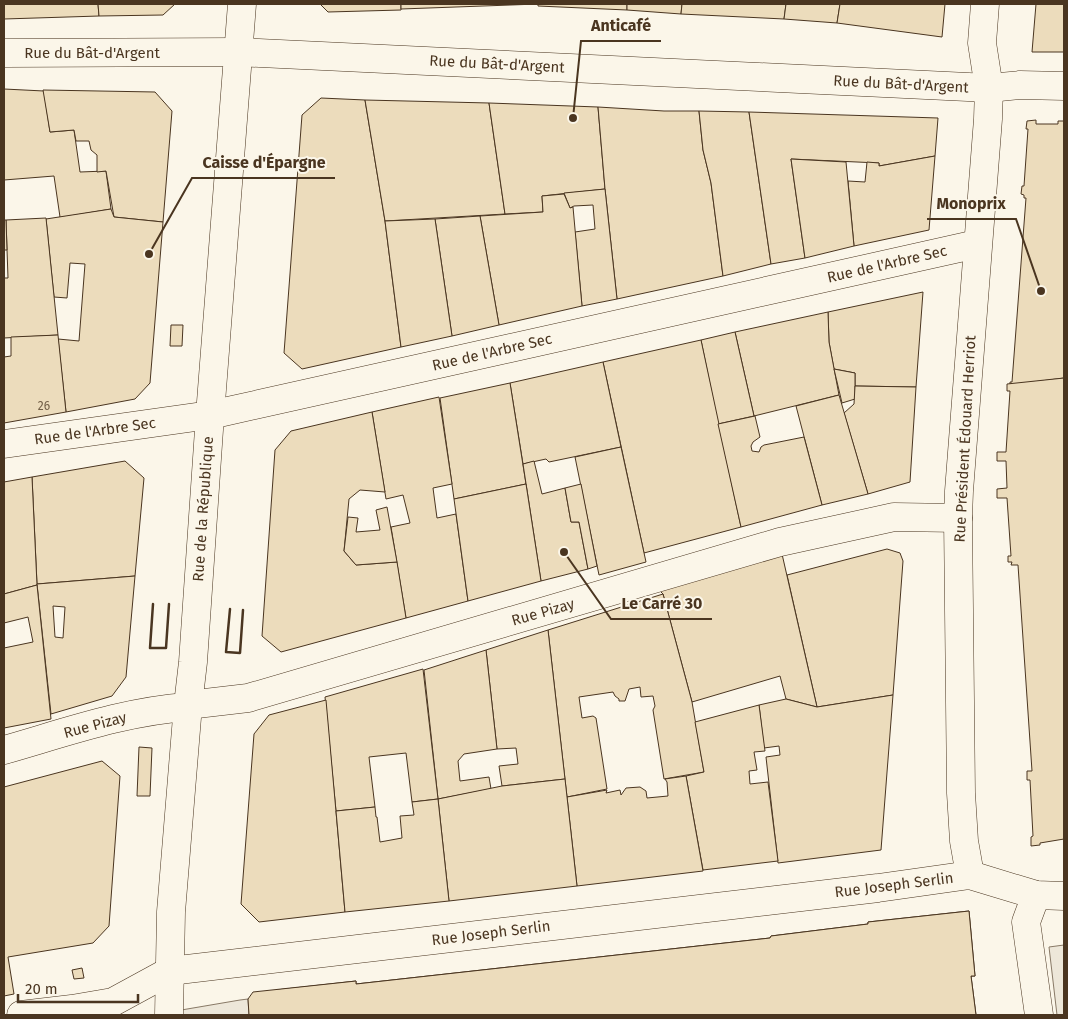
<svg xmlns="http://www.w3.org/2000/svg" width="1068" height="1019" font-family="'Fira Sans',sans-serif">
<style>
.parking{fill:#ede7d9;stroke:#887966}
.building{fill:#ecdcbc;stroke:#4a3520;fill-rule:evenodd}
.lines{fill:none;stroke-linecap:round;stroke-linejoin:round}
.street-casing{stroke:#4a3520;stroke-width:29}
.street{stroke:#fbf6e9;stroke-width:28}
.wall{stroke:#4a3520;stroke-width:2.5}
.labels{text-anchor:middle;stroke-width:4;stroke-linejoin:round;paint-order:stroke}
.number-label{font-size:12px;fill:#725f47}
.street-label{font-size:15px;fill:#4a3520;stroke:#fbf6e9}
.leader{fill:none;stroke:#4a3520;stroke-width:2}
.callout-dot{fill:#4a3520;stroke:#fbf6e9;stroke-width:2}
.callout-label{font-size:16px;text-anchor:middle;font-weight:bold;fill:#4a3520;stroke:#fbf6e9;stroke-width:4;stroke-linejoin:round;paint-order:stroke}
</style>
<rect width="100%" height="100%" fill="#fbf6e9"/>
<!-- parking -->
<g class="parking">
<polygon points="1064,945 1064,1015 1057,1015 1049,947"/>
<polygon points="248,999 249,1015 152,1015 240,1000"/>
</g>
<!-- building -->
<g class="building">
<polygon points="4,4 98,4 99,16 4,19"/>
<polygon points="98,4 175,4 163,15 99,16"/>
<polygon points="320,4 401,4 401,10 328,12"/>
<polygon points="401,4 538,4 401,9"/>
<polygon points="538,4 627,4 627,10 538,6"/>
<polygon points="627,4 682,4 681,14 627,10"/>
<polygon points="682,4 786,4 784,19 681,14"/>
<polygon points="786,4 840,4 837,23 784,19"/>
<polygon points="840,4 945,4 942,37 837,23"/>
<polygon points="1036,4 1064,4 1064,52 1032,52"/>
<polygon points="4,89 44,91 50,132 74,130 80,172 106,171 111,209 58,218 60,217 54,176 4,180"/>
<polygon points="43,90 155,92 172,111 163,222 114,217 106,171 97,172 97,155 91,150 89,141 76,141 74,130 50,132"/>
<polygon points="321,98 365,100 385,221 401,347 302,369 284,353 302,115"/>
<polygon points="365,100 489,103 505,214 385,221"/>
<polygon points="489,103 598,107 605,189 542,196 543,212 505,214"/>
<polygon points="598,107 664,111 699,111 703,150 711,183 723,276 617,299 605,189"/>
<polygon points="699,111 749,112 771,264 723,276 711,183 703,150"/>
<polygon points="749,112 938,118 935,156 879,166 879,163 791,159 805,258 771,264"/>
<polygon points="1036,120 1036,124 1058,124 1058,121 1064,121 1064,378 1010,385 1010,382 1012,382 1026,198 1024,198 1024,195 1021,194 1022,186 1024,186 1028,129 1026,129 1027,121"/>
<polygon points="935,156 929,230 854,246 848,181 865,182 867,162 879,163 879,166"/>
<polygon points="791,159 846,162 854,246 805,258"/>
<polygon points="605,189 617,299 582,306 575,232 595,229 593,205 574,206 570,208 564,193"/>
<polygon points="564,194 570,208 573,207 582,306 499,325 480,216 543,212 542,196"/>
<polygon points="111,209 114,217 163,222 150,383 135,399 66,412 58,339 79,341 85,264 70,263 67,298 54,297 46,219"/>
<polygon points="480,216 499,325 452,336 435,219"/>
<polygon points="46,218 58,335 4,338 4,278 8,278 6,220"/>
<polygon points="435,219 452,336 401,347 385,221"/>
<polygon points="4,220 6,220 7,250 4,250"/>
<polygon points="923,292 916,387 855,386 855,373 834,369 829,342 828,312"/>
<polygon points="828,312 829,342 839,395 754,416 735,332"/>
<polygon points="171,325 183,325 182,346 170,346"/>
<polygon points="735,332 754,416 718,424 701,340"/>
<polygon points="58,335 66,412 4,423 4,357 11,356 11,337"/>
<polygon points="701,340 741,527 644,553 603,362"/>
<polygon points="603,362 621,447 549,462 546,459 523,464 510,383"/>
<polygon points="834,369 855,373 855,399 842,403"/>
<polygon points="1064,378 1064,839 1040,843 1040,845 1031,846 1031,837 1033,836 1030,780 1027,780 1027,771 1032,771 1018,565 1011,565 1012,562 1008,562 1008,556 1011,556 1007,498 997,498 997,489 1007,488 1006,461 997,461 997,452 1006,452 1010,391 1007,391 1007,384"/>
<polygon points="510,383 526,484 454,499 440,398"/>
<polygon points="855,386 916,387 910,482 868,494 844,413 854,404"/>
<polygon points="839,395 868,494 822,505 796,406"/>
<polygon points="439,397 452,484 433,488 437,518 456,514 468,601 406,618 391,527 410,523 403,495 386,499 372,412"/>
<polygon points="372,412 385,492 360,490 349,499 344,551 356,565 397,562 406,618 281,652 262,636 275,450 291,431"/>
<polygon points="755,416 760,437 753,442 751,446 752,451 759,452 761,447 764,445 804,437 822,505 741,527 718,424"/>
<polygon points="621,447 646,562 599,575 575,457"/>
<polygon points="125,461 144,478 135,576 37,584 32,477"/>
<polygon points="534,461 542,494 565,488 571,522 579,522 588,569 541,581 523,464"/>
<polygon points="32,477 37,585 4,594 4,482"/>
<polygon points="526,484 541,581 468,601 454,499"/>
<polygon points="581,484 597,566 588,569 579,522 571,522 565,488"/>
<polygon points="387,507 397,562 356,565 344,551 348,517 358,518 356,532 380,530 376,510"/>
<polygon points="887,549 900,553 903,561 893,695 817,707 787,575"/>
<polygon points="782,554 817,707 786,699 780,676 692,702 663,594 660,591"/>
<path d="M135,576L126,677L112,696L51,714L37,584ZM53,606L65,607L63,638L55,637Z"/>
<polygon points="37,585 51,719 4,728 4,648 33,642 28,617 4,623 4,594"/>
<polygon points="663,594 692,702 704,772 664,779 653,710 655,706 653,696 641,697 640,687 629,689 625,701 619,701 619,699 615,696 613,692 579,697 582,718 593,716 596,718 607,789 567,797 548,630"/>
<polygon points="548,630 565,779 502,786 499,766 518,764 516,748 497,749 486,650"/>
<polygon points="486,650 497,749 464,754 458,761 460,781 489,777 491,789 438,799 424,670"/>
<polygon points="423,669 438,799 412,802 406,753 369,757 375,807 336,811 325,697"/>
<polygon points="893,695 881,850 778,863 766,757 780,755 779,746 764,748 759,705 786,699 817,707"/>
<polygon points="326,700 345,912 259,922 241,904 254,734 269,715"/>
<polygon points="759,705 765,751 754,752 757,770 749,771 750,784 768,782 778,861 703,870 686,776 704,772 695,722"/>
<polygon points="139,747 152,748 150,796 137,796"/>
<polygon points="102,761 120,776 109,926 93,943 8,957 14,994 4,996 4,787"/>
<polygon points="686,776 703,871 577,886 567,797 607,790 606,793 620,790 621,795 626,788 640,787 646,791 647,798 668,796 667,782 665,779"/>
<polygon points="565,779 577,886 449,901 438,799 502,786"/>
<polygon points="438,799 449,901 345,912 336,811 375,807 376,817 377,817 380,842 402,838 400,816 414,815 412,802"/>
<polygon points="969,911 975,976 971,976 976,1015 779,1015 778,1005 680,1015 279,1015 276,990 356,981 356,984 770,938 771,936 868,924 868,922"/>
<polygon points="969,911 975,976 971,976 976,1015 249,1015 248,999 253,992 356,981 356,984 770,938 771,936 868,924 868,922"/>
<polygon points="82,968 84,978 74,979 72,970"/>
</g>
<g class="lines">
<defs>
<g id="street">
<polyline points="4,53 238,52 989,88 1020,85 1064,86"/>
<polyline points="4,444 210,415 977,244"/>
<polyline points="188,705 248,698 780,542 894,517 958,518"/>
<path d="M4,750C64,733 125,711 188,707"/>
<polyline points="970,875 964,841 961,793 958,518 959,491 988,119 989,88 982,43 985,4"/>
<polyline points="1036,895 1026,922 1039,1015"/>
<polyline points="21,1015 72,1009 113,1002 170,971 878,888 970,875 1036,895 1064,896"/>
<polyline points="169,1015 171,912 188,705 193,662 210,415 242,4"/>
</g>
</defs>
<!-- street casing -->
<use href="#street" class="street-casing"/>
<!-- street -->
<use href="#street" class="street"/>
<!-- wall -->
<g class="wall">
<polyline points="153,604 150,648 166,648 169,604"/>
<polyline points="230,609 226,652 240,653 243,610"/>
</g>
</g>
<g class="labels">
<!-- number labels -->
<g class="number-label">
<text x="44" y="410">26</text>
</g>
<!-- street labels -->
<g class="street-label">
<text x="92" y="58">Rue du Bât-d'Argent</text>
<text transform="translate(497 64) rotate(3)" y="5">Rue du Bât-d'Argent</text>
<text transform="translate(901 84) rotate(3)" y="5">Rue du Bât-d'Argent</text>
<text transform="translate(887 264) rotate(-13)" y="5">Rue de l'Arbre Sec</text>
<text transform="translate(492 352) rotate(-13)" y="5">Rue de l'Arbre Sec</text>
<text transform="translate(95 431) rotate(-8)" y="5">Rue de l'Arbre Sec</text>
<text transform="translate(965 439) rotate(-87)" y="5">Rue Président Édouard Herriot</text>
<text transform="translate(203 509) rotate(-86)" y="5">Rue de la République</text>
<text transform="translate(543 612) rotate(-16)" y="5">Rue Pizay</text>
<text transform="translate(95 725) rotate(-15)" y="5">Rue Pizay</text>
<text transform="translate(894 885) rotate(-7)" y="5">Rue Joseph Serlin</text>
<text transform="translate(491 933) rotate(-7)" y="5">Rue Joseph Serlin</text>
</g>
</g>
<!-- callouts -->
<path class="leader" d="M573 118L581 41H661M149 254L192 178H335M1041 291L1016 219H927M564 552L611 619H712"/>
<g class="callout-dot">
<circle cx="573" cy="118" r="5"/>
<circle cx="149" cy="254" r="5"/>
<circle cx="1041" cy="291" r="5"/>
<circle cx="564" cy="552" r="5"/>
</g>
<g class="callout-label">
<text x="621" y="31">Anticafé</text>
<text x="264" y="168">Caisse d'Épargne</text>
<text x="971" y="209">Monoprix</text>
<text x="662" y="609">Le Carré 30</text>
</g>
<!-- border -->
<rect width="1068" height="1019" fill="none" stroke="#4a3520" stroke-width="10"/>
<!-- scale -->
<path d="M18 994v8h120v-8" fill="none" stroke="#4a3520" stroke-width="2.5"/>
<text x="25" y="994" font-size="15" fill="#4a3520" stroke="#fbf6e9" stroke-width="4" paint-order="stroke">20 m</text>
</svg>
